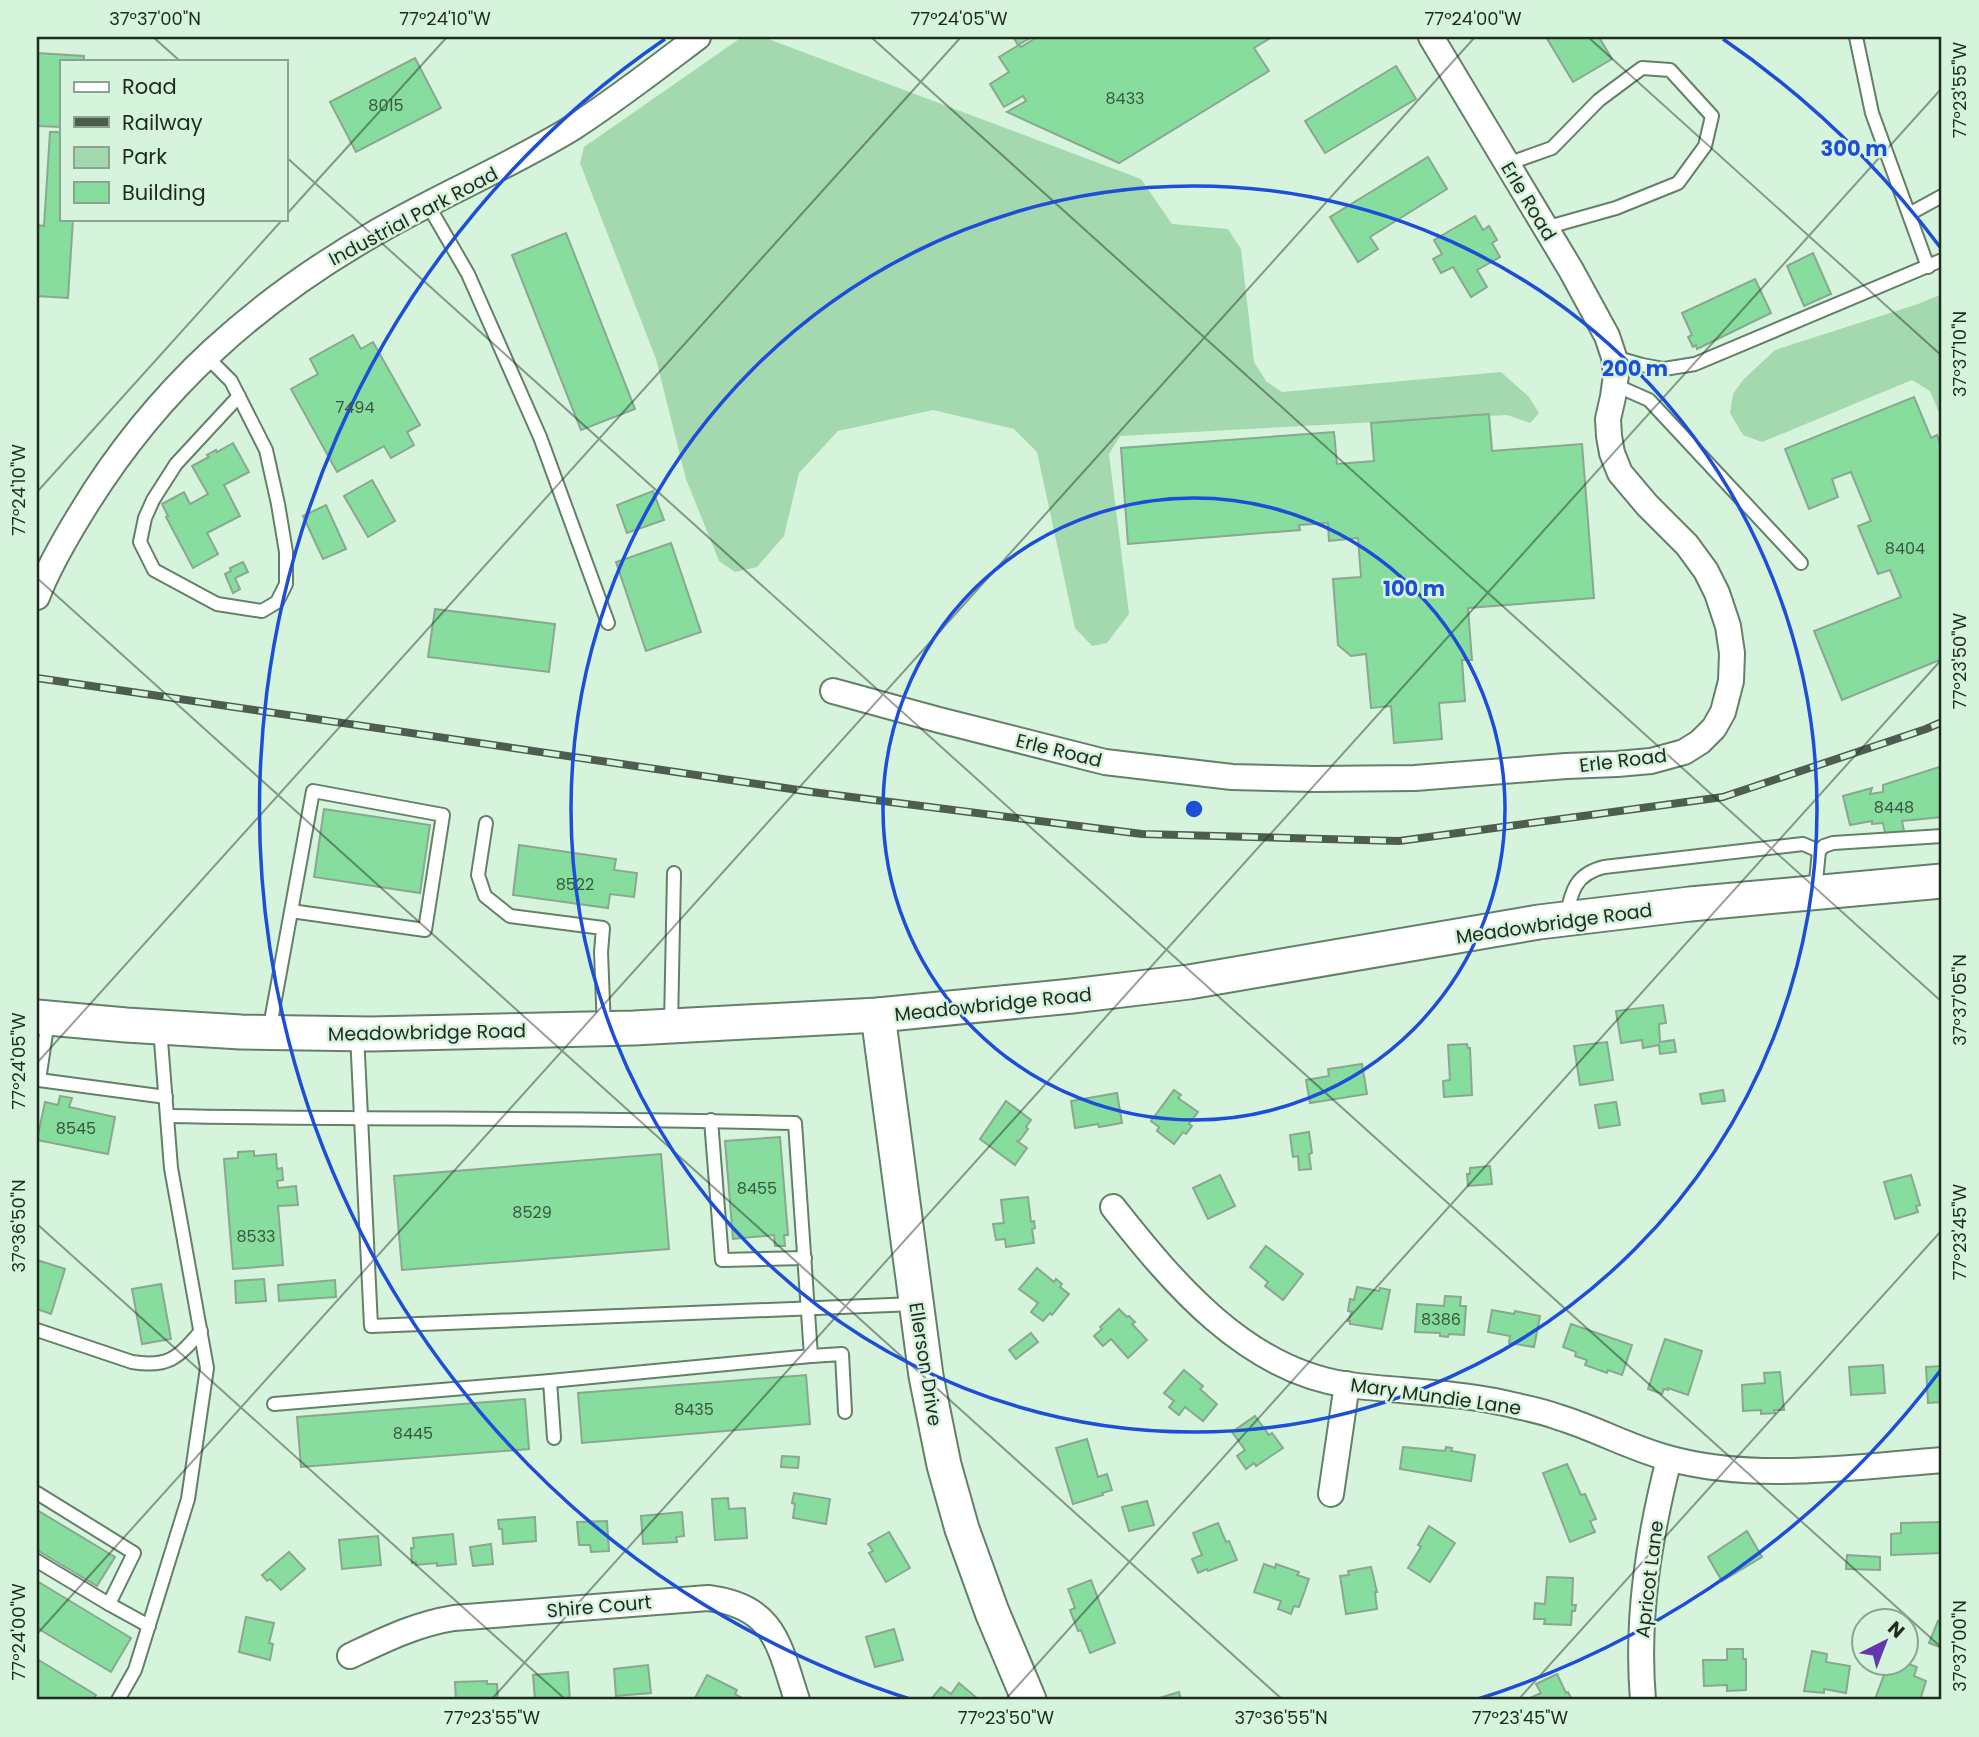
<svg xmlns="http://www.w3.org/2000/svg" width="1979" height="1737" font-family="Poppins,sans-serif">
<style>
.green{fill:#a4d8af}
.building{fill:#86dd9d;stroke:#8aa790;stroke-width:2}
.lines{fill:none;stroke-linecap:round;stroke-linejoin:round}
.lane-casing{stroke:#64806a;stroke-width:16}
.street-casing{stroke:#64806a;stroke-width:28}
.secondary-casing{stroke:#64806a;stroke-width:37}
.lane{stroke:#fff;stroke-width:12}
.street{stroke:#fff;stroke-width:24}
.secondary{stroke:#fff;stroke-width:33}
.rail-casing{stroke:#4d5d50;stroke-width:8}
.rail{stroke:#d5f4db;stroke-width:5;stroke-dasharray:16;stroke-linecap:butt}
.ticks{fill:none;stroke:#1f2a21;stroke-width:2;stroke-opacity:0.45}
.ring{fill:none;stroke:#1d4ed8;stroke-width:3.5}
.labels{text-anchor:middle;stroke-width:5;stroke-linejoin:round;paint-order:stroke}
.number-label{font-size:16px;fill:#395740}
.street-label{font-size:19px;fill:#1f2a21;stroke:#d5f4db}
.centre{fill:#1d4ed8;stroke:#d5f4db;stroke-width:3.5}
.ring-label{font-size:21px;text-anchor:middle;font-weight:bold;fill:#1d4ed8;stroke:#d5f4db;stroke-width:5;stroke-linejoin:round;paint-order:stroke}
.neatline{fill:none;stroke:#1f2a21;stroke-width:2.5}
.ticks-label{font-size:18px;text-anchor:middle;fill:#1f2a21}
</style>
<rect width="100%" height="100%" fill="#d5f4db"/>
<!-- green -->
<g class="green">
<polygon points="742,37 763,37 1141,179 1172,224 1228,229 1241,249 1254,362 1266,381 1282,392 1501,372 1529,397 1539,413 1530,423 1507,415 1120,436 1109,454 1129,614 1107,643 1092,646 1075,628 1037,452 1014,429 933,410 838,431 799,473 784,536 757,567 735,572 719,561 686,479 656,359 580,163 584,147"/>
<polygon points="1942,294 1942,420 1930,391 1912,380 1762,442 1743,435 1730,413 1733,394 1743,380 1775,350 1918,304"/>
</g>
<!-- building -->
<g class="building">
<polygon points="1013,37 1032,37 1018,45"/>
<polygon points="1037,37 1272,37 1254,48 1269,71 1119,163 1007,112 1026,101 1023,96 1004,107 990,84 1009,72 999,57 1019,45 1021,47"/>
<polygon points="1546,37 1599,37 1612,59 1573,82"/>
<polygon points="37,53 84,56 84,61 61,61 61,127 37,126"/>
<polygon points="415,58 441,108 356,152 330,102"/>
<polygon points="1396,66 1416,99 1325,153 1305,121"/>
<polygon points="50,132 61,132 61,219 73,219 68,298 37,296 37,225 44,226"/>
<polygon points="1428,157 1447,189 1370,237 1378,249 1358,262 1330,217"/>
<polygon points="1475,216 1483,230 1489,226 1497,240 1492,243 1500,257 1477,270 1487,287 1471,297 1453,267 1441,273 1433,259 1442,254 1434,240"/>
<polygon points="566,233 635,409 581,430 512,255"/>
<polygon points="1813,253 1831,294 1804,306 1787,266"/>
<polygon points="1755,279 1771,313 1697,349 1696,345 1693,347 1688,337 1692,335 1682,313"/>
<polygon points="353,335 361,349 373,342 420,425 407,432 414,445 391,458 384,446 337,472 291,389 318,374 310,359"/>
<polygon points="1914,397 1931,438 1937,435 1942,449 1942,659 1842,700 1814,631 1901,597 1890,570 1878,574 1858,526 1871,521 1851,472 1832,479 1838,497 1809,509 1785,449"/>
<polygon points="1489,414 1492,451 1582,444 1594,598 1468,608 1472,660 1462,660 1465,701 1439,703 1442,739 1394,743 1391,706 1371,708 1366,654 1351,656 1338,645 1333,579 1361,577 1358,538 1329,541 1328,523 1299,525 1300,530 1128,544 1121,448 1334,432 1337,464 1374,461 1371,423"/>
<polygon points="233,443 249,472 224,485 240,516 207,533 218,554 193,568 166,517 168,516 162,504 184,492 190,504 208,494 192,466 209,457 207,455 216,450 217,452"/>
<polygon points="372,480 395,521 368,537 344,496"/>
<polygon points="653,491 664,520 627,533 617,505"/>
<polygon points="326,505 346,549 323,559 303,516"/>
<polygon points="671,543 701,632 646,651 616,562"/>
<polygon points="243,562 248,572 235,578 240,589 233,593 225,574 231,571 230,568"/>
<polygon points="435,609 555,624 549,672 428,657"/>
<polygon points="1942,766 1942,817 1902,821 1905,836 1886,837 1883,823 1872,824 1872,821 1850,825 1843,796 1872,788 1870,794 1883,792 1883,785"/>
<polygon points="324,809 430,825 420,893 314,877"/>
<polygon points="519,845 616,859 614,870 637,873 634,897 610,894 608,908 513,895"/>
<polygon points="1663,1005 1666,1023 1659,1024 1660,1042 1674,1040 1676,1052 1660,1054 1659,1045 1643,1048 1642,1040 1621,1043 1616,1011"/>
<polygon points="1607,1042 1613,1080 1580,1085 1574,1046"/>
<polygon points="1467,1044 1468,1048 1470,1048 1472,1095 1444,1097 1443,1081 1450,1080 1448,1045"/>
<polygon points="1362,1064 1367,1094 1310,1103 1306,1080 1329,1076 1328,1069"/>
<polygon points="1174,1090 1181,1095 1178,1098 1198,1112 1189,1124 1192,1126 1186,1134 1183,1132 1174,1144 1157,1131 1159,1127 1151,1121"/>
<polygon points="1723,1090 1725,1101 1702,1104 1700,1094"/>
<polygon points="1117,1093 1122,1123 1099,1127 1098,1124 1075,1128 1071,1101"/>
<polygon points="60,1096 72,1098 69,1107 115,1117 108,1154 37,1140 45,1102 58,1105"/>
<polygon points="1006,1101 1031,1120 1026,1127 1028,1129 1020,1140 1017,1141 1027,1148 1015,1165 980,1139"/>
<polygon points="1616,1102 1620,1125 1599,1128 1595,1105"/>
<polygon points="1309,1132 1312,1153 1309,1154 1311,1169 1299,1170 1298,1156 1293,1157 1290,1135"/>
<polygon points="780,1137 788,1235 784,1235 785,1246 775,1246 774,1235 733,1239 725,1141"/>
<polygon points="254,1151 254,1156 276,1154 277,1169 282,1168 283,1180 277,1181 278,1188 296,1186 298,1205 278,1206 283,1265 233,1269 224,1159 238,1158 238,1152"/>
<polygon points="661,1154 669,1249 402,1270 394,1176"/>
<polygon points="1490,1166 1492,1184 1468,1186 1467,1174 1470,1174 1470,1168"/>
<polygon points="1220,1175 1235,1206 1208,1219 1193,1188"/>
<polygon points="1911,1175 1920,1205 1916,1206 1918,1212 1895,1219 1884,1182"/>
<polygon points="1028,1197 1031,1222 1034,1221 1035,1228 1032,1229 1034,1243 1006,1247 1005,1239 996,1240 993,1224 1004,1223 1001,1200"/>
<polygon points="1266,1246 1303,1274 1283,1300 1265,1286 1268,1282 1250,1267"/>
<polygon points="37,1260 65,1269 51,1314 37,1309"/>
<polygon points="1037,1268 1054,1282 1056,1279 1062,1284 1060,1287 1069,1294 1052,1315 1050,1313 1043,1321 1031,1312 1038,1303 1019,1289"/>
<polygon points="264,1279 266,1301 236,1303 235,1281"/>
<polygon points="335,1280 336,1297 279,1301 278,1285"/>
<polygon points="161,1284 171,1339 142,1344 132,1289"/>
<polygon points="1357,1287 1379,1291 1380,1288 1390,1290 1382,1329 1350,1324 1350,1321 1348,1321 1352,1312 1348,1311 1350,1299 1354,1300"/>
<polygon points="1445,1296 1461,1297 1460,1306 1466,1306 1464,1335 1449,1334 1448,1337 1440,1336 1440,1333 1415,1332 1417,1304 1444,1306"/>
<polygon points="1119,1309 1127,1317 1129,1316 1135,1322 1132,1324 1147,1340 1128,1358 1111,1339 1103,1346 1094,1336 1102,1329 1100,1327"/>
<polygon points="1492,1310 1514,1314 1515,1311 1540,1316 1534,1347 1509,1343 1510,1336 1488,1332"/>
<polygon points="1571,1324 1632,1345 1622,1375 1608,1370 1607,1373 1585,1365 1587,1360 1575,1356 1576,1352 1563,1347"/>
<polygon points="1031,1333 1038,1342 1016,1359 1009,1350"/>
<polygon points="1665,1339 1702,1351 1688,1395 1668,1388 1668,1390 1664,1389 1662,1394 1648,1389"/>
<polygon points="1883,1365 1885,1393 1851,1395 1849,1367"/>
<polygon points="1942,1366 1942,1402 1928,1403 1926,1367"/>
<polygon points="1184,1370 1203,1386 1200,1389 1217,1404 1203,1421 1185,1407 1179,1415 1169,1407 1174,1401 1164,1393"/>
<polygon points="1780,1372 1784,1410 1774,1410 1775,1413 1761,1414 1761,1410 1743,1411 1742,1385 1765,1383 1764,1373"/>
<polygon points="806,1375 810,1424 582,1443 578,1393"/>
<polygon points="525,1399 529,1449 301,1467 297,1417"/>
<polygon points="1255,1416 1269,1435 1272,1433 1283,1448 1256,1466 1254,1463 1246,1469 1237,1456 1245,1450 1232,1432"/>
<polygon points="1087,1439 1098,1477 1107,1474 1112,1490 1102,1493 1103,1495 1073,1504 1056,1448"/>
<polygon points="1403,1447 1445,1451 1446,1447 1452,1448 1451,1451 1475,1455 1471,1481 1400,1469"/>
<polygon points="782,1456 799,1457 798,1468 781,1467"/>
<polygon points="1567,1464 1581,1495 1585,1494 1596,1519 1590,1521 1595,1532 1570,1542 1543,1473"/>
<polygon points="794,1493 830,1499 826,1524 793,1518 795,1504 792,1503"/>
<polygon points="728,1498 729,1509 745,1508 747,1538 715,1540 712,1499"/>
<polygon points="1147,1501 1154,1525 1129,1531 1122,1507"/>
<polygon points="37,1510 115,1557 97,1586 37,1550"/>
<polygon points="682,1512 684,1536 676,1537 677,1542 643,1544 641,1516"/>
<polygon points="535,1517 536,1541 503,1544 502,1529 499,1529 498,1520"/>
<polygon points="607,1521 609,1551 591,1552 590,1545 579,1545 577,1522"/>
<polygon points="1942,1522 1942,1553 1891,1555 1891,1534 1901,1533 1901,1523"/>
<polygon points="1218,1523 1226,1542 1229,1541 1237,1560 1208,1571 1207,1569 1198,1573 1192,1559 1202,1555 1193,1533"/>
<polygon points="1429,1526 1455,1543 1430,1582 1408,1568 1421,1547 1418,1545"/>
<polygon points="1747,1531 1762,1557 1722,1581 1708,1557"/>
<polygon points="889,1532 910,1568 886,1582 869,1553 873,1551 868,1544"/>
<polygon points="453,1534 456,1564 437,1566 437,1563 416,1565 416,1562 412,1563 411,1548 414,1548 413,1538"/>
<polygon points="378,1536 381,1565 342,1569 339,1540"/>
<polygon points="491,1544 493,1564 473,1566 470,1547"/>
<polygon points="289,1552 305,1569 281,1590 270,1579 267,1581 262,1575"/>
<polygon points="1847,1555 1880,1557 1880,1570 1846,1569"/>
<polygon points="1264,1564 1275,1568 1276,1564 1299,1572 1297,1575 1309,1579 1299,1607 1294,1606 1291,1614 1278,1609 1281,1601 1254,1592"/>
<polygon points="1371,1567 1377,1592 1375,1592 1377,1609 1346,1614 1340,1576 1349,1575 1348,1571"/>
<polygon points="1547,1577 1573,1578 1572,1605 1576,1605 1575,1611 1572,1611 1571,1625 1544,1624 1545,1619 1534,1619 1535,1603 1545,1604"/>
<polygon points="1091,1580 1115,1643 1090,1653 1081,1630 1078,1631 1070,1610 1075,1608 1068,1589"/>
<polygon points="37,1581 131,1638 111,1672 37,1628"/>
<polygon points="246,1617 274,1623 269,1643 273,1644 270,1660 239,1652"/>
<polygon points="1938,1621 1942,1623 1942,1648 1929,1643"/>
<polygon points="894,1629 903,1660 875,1667 866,1637"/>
<polygon points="1727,1649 1743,1649 1743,1659 1746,1659 1746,1690 1727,1691 1727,1685 1704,1686 1703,1660 1727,1660"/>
<polygon points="1812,1651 1827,1654 1826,1662 1850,1666 1846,1693 1824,1689 1824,1693 1804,1691"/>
<polygon points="37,1659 96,1695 93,1700 37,1700"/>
<polygon points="1906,1663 1917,1667 1914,1676 1926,1681 1920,1700 1875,1699 1887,1667 1899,1671 1902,1664"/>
<polygon points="648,1665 651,1693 616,1696 614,1669"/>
<polygon points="568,1672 570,1700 535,1700 533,1675"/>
<polygon points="1557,1674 1566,1693 1568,1692 1572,1700 1531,1700 1530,1698 1541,1693 1536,1684"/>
<polygon points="707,1675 737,1690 735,1694 742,1698 741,1700 694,1700"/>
<polygon points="487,1681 487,1684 497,1684 498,1700 456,1700 455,1682"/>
<polygon points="959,1683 978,1699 976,1700 934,1700 932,1698 941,1687 951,1694"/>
<polygon points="1179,1692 1181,1700 1157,1700 1156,1699"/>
</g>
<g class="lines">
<defs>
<g id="lane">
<polyline points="1856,37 1872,113 1928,267"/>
<polyline points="1507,164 1552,148 1599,100 1642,68 1670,70 1712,116 1705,146 1678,183 1616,208 1545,228"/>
<polyline points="428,205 468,274 540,437 608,623"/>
<polyline points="1909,214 1942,196"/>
<polyline points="206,356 231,381 266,450 278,504 286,552 286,584 277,602 262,611 217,604 154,570 140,542 145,518 153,500 176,464 239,396"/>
<polyline points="1614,357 1642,365 1664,369 1695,364 1942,260"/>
<polyline points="1615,385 1649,400 1801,563"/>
<polyline points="486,823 478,875 485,896 510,916 603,928 601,952 604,1029"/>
<polyline points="1815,891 1819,851 1824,846 1833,843 1942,836"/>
<path d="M1566,918C1571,892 1575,874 1604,867L1803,844L1819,851"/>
<polyline points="671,1026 674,873"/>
<polyline points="269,1032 313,791 443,815 425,930 291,911"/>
<polyline points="357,1034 371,1326 915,1304"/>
<polyline points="37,1079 39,1080 48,1020"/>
<polyline points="39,1080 166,1097"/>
<path d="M167,1116C376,1120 586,1117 795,1123L811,1356L550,1381L274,1404"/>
<polyline points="711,1120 722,1260 805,1258"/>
<path d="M37,1330L132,1362C168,1368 178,1358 201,1331"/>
<polyline points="811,1356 842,1354 845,1412"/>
<polyline points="550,1381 554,1438"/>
<polyline points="37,1493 134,1553 109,1604 149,1626"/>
<polyline points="37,1561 109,1604"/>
<polyline points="118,1700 135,1670 188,1499 207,1368 171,1168 160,1028"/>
</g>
<g id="street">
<path d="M37,597C48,568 65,539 81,513C156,389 256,300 382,229C445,193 512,165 574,127C617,99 657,68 698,37"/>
<polyline points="833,691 939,720 1105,762 1232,777 1315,779 1415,778 1566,766 1617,764 1651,761 1684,752 1700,742 1714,728 1723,712 1731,681 1732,653 1728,626 1717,593 1706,571 1687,545 1647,505 1620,473 1612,453 1609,436 1608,419 1613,397 1616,375 1614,357 1607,336 1571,270 1431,37"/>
<path d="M1113,1207C1173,1283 1246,1371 1349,1385C1405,1392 1462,1392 1517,1406C1531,1409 1545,1412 1558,1417C1595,1428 1630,1448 1668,1458C1753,1482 1854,1467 1942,1460"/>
<polyline points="1331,1494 1347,1384"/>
<path d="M350,1656C384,1640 416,1624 454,1618L708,1598C775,1606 779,1645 797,1700"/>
<path d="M1643,1700C1636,1618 1649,1538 1669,1459"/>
</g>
<g id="secondary">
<polyline points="878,1015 926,1376 944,1465 962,1529 992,1612 1029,1700"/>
<polyline points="37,1017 126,1025 241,1032 371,1034 634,1028 878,1015 1072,996 1189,982 1539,922 1690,904 1942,881"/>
</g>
</defs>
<!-- lane casing -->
<use href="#lane" class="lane-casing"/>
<!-- street casing -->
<use href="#street" class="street-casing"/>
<!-- secondary casing -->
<use href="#secondary" class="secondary-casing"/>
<!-- lane -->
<use href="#lane" class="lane"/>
<!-- street -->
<use href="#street" class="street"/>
<!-- secondary -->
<use href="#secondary" class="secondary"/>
<defs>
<polyline id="rail" points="37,678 812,792 1142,834 1399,841 1723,797 1926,729 1942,722"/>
</defs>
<!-- rail casing -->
<use href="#rail" class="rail-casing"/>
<!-- rail -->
<use href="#rail" class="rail"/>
</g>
<!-- ticks -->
<path class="ticks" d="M153,37L180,61M871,37L1942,1002M1588,37L1942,356M285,156L1942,1648M285,216L447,37M37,492L283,219M37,578L1283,1700M37,1063L961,37M37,1224L566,1700M37,1634L1475,37M491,1700L1942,88M1005,1700L1942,659M1518,1700L1942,1230"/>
<!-- distance rings -->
<g class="ring">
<circle cx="1194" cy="809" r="311"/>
<circle cx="1194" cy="809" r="623"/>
<path d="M1940 1371A934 934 0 0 1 1475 1700M913 1700A934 934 0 0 1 665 39M1723 39A934 934 0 0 1 1940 247"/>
</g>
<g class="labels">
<!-- number labels -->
<g class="number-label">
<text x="1125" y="104">8433</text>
<text x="386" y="111">8015</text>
<text x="355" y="413">7494</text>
<text x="1905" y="554">8404</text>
<text x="1894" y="813">8448</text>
<text x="575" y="890">8522</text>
<text x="76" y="1134">8545</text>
<text x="757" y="1194">8455</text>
<text x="532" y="1218">8529</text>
<text x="256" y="1242">8533</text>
<text x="1441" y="1325">8386</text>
<text x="694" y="1415">8435</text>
<text x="413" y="1439">8445</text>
</g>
<!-- street labels -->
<g class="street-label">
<text transform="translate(1529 201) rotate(59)" y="7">Erle Road</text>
<text transform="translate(413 216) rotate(-28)" y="7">Industrial Park Road</text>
<text transform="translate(1059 750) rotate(14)" y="7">Erle Road</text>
<text transform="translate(1623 760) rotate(-7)" y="7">Erle Road</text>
<text transform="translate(1554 923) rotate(-8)" y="7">Meadowbridge Road</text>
<text transform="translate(993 1004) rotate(-6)" y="7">Meadowbridge Road</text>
<text transform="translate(427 1032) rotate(-1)" y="7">Meadowbridge Road</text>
<text transform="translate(926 1364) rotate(81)" y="7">Ellerson Drive</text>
<text transform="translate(1436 1396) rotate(8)" y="7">Mary Mundie Lane</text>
<text transform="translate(1649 1579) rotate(-83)" y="7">Apricot Lane</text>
<text transform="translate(599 1606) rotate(-5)" y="7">Shire Court</text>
</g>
</g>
<circle cx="1194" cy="809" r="10" class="centre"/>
<g class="ring-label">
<text x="1854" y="156">300 m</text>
<text x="1635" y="376">200 m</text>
<text x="1414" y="596">100 m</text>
</g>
<!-- border -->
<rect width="1979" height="1737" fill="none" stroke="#d5f4db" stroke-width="77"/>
<!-- legend -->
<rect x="60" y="60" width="228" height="161" fill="#d5f4db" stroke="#8ca391" stroke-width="2"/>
<rect x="74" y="82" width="35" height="10" fill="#ffffff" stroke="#8ca391" stroke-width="2"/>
<text x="122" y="94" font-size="21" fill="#1f2a21">Road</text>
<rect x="74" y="117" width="35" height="10" fill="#4d5d50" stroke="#8ca391" stroke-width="2"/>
<text x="122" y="130" font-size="21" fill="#1f2a21">Railway</text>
<rect x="74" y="147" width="35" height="21" fill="#a4d8af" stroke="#8ca391" stroke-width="2"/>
<text x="122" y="164" font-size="21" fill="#1f2a21">Park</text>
<rect x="74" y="182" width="35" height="21" fill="#86dd9d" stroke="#8ca391" stroke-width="2"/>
<text x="122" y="200" font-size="21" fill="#1f2a21">Building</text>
<!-- north arrow -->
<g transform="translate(1885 1642) rotate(42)"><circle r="33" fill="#d5f4db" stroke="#8ca391" stroke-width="2"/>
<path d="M0-5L12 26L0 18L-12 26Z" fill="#6537ae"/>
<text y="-10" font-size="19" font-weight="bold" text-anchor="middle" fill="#1f2a21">N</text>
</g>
<rect x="38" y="38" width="1902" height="1660" class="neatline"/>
<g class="ticks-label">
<text x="155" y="25">37°37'00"N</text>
<text x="445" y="25">77°24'10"W</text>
<text x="959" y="25">77°24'05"W</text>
<text x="1473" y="25">77°24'00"W</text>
<text transform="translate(1960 90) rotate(-90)" y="6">77°23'55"W</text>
<text transform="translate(1960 354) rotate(-90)" y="6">37°37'10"N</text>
<text transform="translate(19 490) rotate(-90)" y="6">77°24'10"W</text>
<text transform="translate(1960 661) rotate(-90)" y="6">77°23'50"W</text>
<text transform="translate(1960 1000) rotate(-90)" y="6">37°37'05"N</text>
<text transform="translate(19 1061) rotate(-90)" y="6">77°24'05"W</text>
<text transform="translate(19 1226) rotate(-90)" y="6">37°36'50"N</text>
<text transform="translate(1960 1232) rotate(-90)" y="6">77°23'45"W</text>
<text transform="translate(19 1632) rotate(-90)" y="6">77°24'00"W</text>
<text transform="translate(1960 1646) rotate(-90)" y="6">37°37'00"N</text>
<text x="492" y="1724">77°23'55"W</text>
<text x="1006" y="1724">77°23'50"W</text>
<text x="1281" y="1724">37°36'55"N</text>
<text x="1520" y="1724">77°23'45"W</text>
</g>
</svg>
